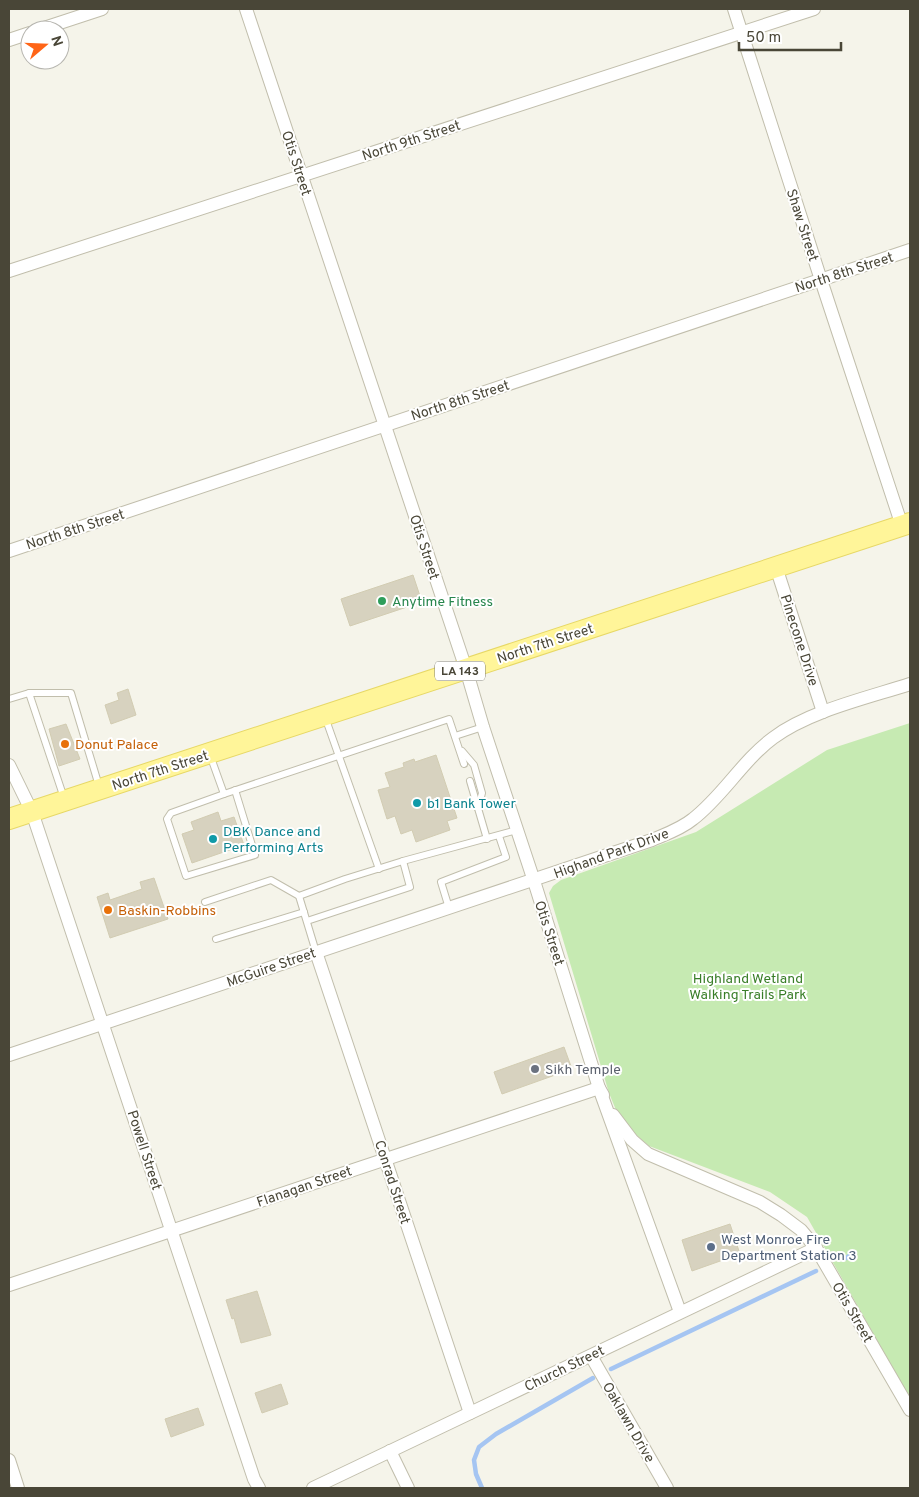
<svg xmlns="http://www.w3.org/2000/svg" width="919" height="1497" font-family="Overpass,sans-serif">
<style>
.green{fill:#c6eab2}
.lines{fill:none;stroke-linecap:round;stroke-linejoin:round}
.stream{stroke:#a5c5f2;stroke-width:4.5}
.building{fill:#d7d2bf;stroke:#d2ccb2}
.lane-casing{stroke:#c1beac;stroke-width:8}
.street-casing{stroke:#c1beac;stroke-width:14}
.primary-casing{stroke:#e7d866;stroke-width:22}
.lane{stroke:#fff;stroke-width:6}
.street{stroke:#fff;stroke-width:12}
.primary{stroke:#fff599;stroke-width:20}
.leisure-dot{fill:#2e9e5b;stroke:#fff;stroke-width:2}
.food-dot{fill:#e8710a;stroke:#fff;stroke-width:2}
.culture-dot{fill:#0f9aa8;stroke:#fff;stroke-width:2}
.worship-dot{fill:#6b7280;stroke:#fff;stroke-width:2}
.service-dot{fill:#5c6f8a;stroke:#fff;stroke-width:2}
.labels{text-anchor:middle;stroke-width:4;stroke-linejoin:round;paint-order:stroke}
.shield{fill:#fff;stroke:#807e73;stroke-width:1}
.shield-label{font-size:12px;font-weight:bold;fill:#494637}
.street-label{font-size:14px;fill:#494637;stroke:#fff}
.leisure-label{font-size:14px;fill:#27864d;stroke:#fff;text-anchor:start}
.food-label{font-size:14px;fill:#c56008;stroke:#fff;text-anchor:start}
.culture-label{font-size:14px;fill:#0d838f;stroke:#fff;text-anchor:start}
.park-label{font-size:14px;fill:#397e28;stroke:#fff}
.worship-label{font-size:14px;fill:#5b616d;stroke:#fff;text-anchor:start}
.service-label{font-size:14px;fill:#4e5e75;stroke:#fff;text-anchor:start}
</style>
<rect width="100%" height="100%" fill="#f5f4ea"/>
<!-- green -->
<polygon class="green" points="910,723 910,1398 807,1217 770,1192 649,1146 633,1132 618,1115 609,1093 549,893 553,886 561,880 696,832 827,750"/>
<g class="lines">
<!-- stream -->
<g class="stream">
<polyline points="846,1258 851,1255"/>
<polyline points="611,1369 816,1271"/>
<polyline points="482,1488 476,1474 474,1460 479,1447 496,1434 593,1378"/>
</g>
</g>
<!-- building -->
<g class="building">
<polygon points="413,575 422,602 350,626 341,599"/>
<polygon points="128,689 136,715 111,724 105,705 119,700 117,693"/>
<polygon points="66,724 80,759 59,766 49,729"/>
<polygon points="436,755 457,818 447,821 450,830 416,842 412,830 401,834 395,816 387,819 378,790 390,787 385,773 404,767 403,763 414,759 415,762"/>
<polygon points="218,812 221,821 234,817 244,845 192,863 182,834 194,830 191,822"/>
<polygon points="154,878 168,919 110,938 97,897 108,893 110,900 142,889 140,882"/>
<polygon points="564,1047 572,1069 502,1094 494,1072"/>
<polygon points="730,1224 740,1254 692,1271 682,1240"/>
<polygon points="257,1291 271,1335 241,1343 234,1318 232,1319 226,1300"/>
<polygon points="281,1384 288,1404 262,1413 255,1393"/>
<polygon points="198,1408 204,1425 171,1437 165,1419"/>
</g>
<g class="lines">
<defs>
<g id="lane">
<polyline points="29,693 64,798"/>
<polyline points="9,699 29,693 71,693 99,786"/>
<polyline points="325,717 379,869"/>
<polyline points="455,736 483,727"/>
<polyline points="462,751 474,765 482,793 478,808"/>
<polyline points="210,755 224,794 449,719 464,764"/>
<polyline points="470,781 487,839"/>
<polyline points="224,794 171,813 167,819 186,876 255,855 235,790"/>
<polyline points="299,896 345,879 403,861 517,830"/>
<polyline points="205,902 271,880 299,896 316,952"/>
<polyline points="449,908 441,882 506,857 499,836"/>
<polyline points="307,921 410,887 403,861"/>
<polyline points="216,939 304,912"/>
</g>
<g id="street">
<polyline points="246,9 466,669 483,727 534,881 599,1088 680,1312"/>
<polyline points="734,9 821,280 902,526"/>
<polyline points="38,30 102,9"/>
<polyline points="9,40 30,33"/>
<polyline points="9,271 814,9"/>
<polyline points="9,551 910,250"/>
<polyline points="776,567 823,712"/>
<polyline points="9,765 32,812 254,1479 259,1488"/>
<polyline points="316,952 470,1413"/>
<path d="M9,1055L652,840C666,834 681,829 693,819C723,796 742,761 773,738C809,711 867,698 910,684"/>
<polyline points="613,1115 632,1140 648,1154 760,1202 781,1215 801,1230 816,1248 910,1410"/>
<polyline points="9,1285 599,1088 603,1095"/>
<polyline points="591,1356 667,1488"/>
<polyline points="390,1451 408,1488"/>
<polyline points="9,1460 18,1488"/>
<polyline points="313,1488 816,1248"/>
</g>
<polyline id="primary" points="9,819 910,523"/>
</defs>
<!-- lane casing -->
<use href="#lane" class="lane-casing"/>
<!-- street casing -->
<use href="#street" class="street-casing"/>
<!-- primary casing -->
<use href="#primary" class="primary-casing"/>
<!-- lane -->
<use href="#lane" class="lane"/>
<!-- street -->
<use href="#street" class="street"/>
<!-- primary -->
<use href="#primary" class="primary"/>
</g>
<!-- markers -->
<circle class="leisure-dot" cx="382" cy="601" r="5"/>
<g class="food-dot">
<circle cx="65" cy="744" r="5"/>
<circle cx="108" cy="910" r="5"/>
</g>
<g class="culture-dot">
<circle cx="417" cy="803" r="5"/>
<circle cx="213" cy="839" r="5"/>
</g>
<circle class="worship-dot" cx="535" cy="1069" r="5"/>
<circle class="service-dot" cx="711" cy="1247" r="5"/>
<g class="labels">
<!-- shield labels -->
<rect class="shield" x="435" y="661.5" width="50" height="19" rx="4"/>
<g class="shield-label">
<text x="460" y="675">LA 143</text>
</g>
<!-- street labels -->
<g class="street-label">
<text transform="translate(411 140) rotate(-18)" y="5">North 9th Street</text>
<text transform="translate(297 163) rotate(72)" y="5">Otis Street</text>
<text transform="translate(803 225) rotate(72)" y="5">Shaw Street</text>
<text transform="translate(844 272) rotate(-18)" y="5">North 8th Street</text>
<text transform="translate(460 400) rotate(-18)" y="5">North 8th Street</text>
<text transform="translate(75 529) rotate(-18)" y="5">North 8th Street</text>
<text transform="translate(425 547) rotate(72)" y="5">Otis Street</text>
<text transform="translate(800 640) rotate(72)" y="5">Pinecone Drive</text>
<text transform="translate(545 643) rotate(-18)" y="5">North 7th Street</text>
<text transform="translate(160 770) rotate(-18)" y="5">North 7th Street</text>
<text transform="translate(611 853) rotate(-20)" y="5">Highand Park Drive</text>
<text transform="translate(550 933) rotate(72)" y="5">Otis Street</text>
<text transform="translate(271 967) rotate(-19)" y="5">McGuire Street</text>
<text transform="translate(145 1150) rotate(72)" y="5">Powell Street</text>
<text transform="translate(393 1182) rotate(72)" y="5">Conrad Street</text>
<text transform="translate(304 1186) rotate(-19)" y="5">Flanagan Street</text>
<text transform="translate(853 1312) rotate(60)" y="5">Otis Street</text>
<text transform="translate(564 1368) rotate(-26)" y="5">Church Street</text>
<text transform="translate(629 1422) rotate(60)" y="5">Oaklawn Drive</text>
</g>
<!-- leisure labels -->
<g class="leisure-label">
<text x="392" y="606">Anytime Fitness</text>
</g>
<!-- food labels -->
<g class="food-label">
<text x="75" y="749">Donut Palace</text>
<text x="118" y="915">Baskin-Robbins</text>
</g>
<!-- culture labels -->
<g class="culture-label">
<text x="427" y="808">b1 Bank Tower</text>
<text x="223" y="836">DBK Dance and<tspan x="223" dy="16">Performing Arts</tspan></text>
</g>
<!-- park labels -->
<g class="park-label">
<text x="748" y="983">Highland Wetland<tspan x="748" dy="16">Walking Trails Park</tspan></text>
</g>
<!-- worship labels -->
<g class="worship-label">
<text x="545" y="1074">Sikh Temple</text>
</g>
<!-- service labels -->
<g class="service-label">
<text x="721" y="1244">West Monroe Fire<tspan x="721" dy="16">Department Station 3</tspan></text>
</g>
</g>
<!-- border -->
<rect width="919" height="1497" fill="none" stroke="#494637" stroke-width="20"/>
<!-- north arrow -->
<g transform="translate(45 45) rotate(71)"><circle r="24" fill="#ffffff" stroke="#b6b5af"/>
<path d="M0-4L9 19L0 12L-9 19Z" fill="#ff6517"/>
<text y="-8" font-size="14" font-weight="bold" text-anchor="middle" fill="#494637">N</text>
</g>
<!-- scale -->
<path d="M739 42v8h102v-8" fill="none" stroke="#494637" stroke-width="2.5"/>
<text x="746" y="42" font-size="15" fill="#494637" stroke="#ffffff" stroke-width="4" paint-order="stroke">50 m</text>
</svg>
